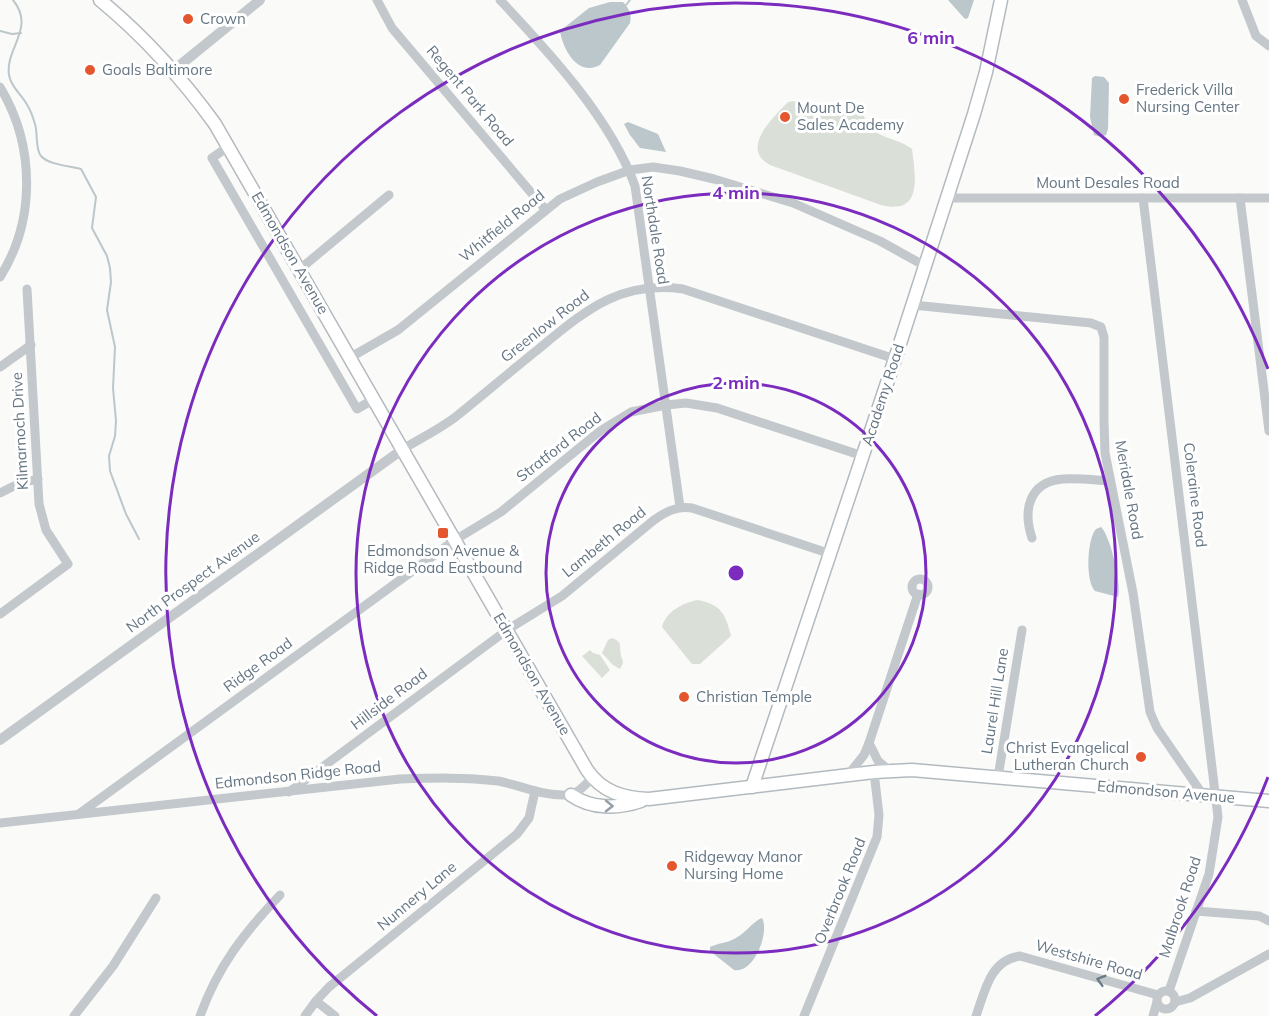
<svg xmlns="http://www.w3.org/2000/svg" width="1269" height="1016" font-family="Mulish,sans-serif">
<style>
.green{fill:#dadfd7}
.water{fill:#bbc7cb}
.lines{fill:none;stroke-linecap:round;stroke-linejoin:round}
.stream{stroke:#bbc7cb;stroke-width:2}
.secondary-casing{stroke:#b3babf;stroke-width:15}
.minor{stroke:#c3c8cc;stroke-width:9}
.tertiary{stroke:#c3c8cc;stroke-width:10}
.secondary{stroke:#fff;stroke-width:12}
.oneway{stroke:#939fa8}
.oneway2{stroke:#6a7a87}
.ring{fill:none;stroke:#7b2cbf;stroke-width:3}
.poi-dot{fill:#e4572e;stroke:#fff;stroke-width:2}
.labels{text-anchor:middle;stroke-width:6;stroke-linejoin:round;paint-order:stroke}
.poi-label{font-size:15px;fill:#657683;stroke:#fff;text-anchor:start}
.street-label{font-size:15px;fill:#657683;stroke:#fff}
.centre{fill:#7b2cbf;stroke:#fff;stroke-width:3}
.ring-label{font-size:18px;text-anchor:middle;font-weight:bold;fill:#7b2cbf;stroke:#fff;stroke-width:6;stroke-linejoin:round;paint-order:stroke}
</style>
<rect width="100%" height="100%" fill="#fafaf8"/>
<!-- green -->
<g class="green">
<path d="M794,101L826,114L855,106C864,112 865,122 872,129C881,138 901,140 912,149C915,174 924,216 881,205L770,165C739,148 774,117 788,102Z"/>
<path d="M698,600C722,605 725,614 731,636L700,664H692L662,627C666,611 683,603 698,600Z"/>
<path d="M612,638C623,642 619,645 621,655C621,657 623,660 623,663L620,669L613,665L602,653L608,640Z"/>
<polygon points="590,650 593,653 600,655 610,670 602,678 582,656"/>
</g>
<!-- water -->
<g class="water">
<polygon points="948,0 974,0 968,18 965,19"/>
<path d="M610,2H623C629,8 632,15 630,23L600,65C577,77 563,49 560,31L589,8Z"/>
<polygon points="1095,76 1104,77 1109,83 1108,129 1106,135 1101,137 1094,135 1090,117 1092,78"/>
<polygon points="628,122 658,134 666,152 640,148 630,135 624,124"/>
<path d="M1101,527C1110,535 1122,585 1118,597L1095,591C1085,581 1087,539 1096,529Z"/>
<path d="M762,918C770,932 754,974 734,970L710,951V947C718,943 727,943 734,939C745,934 752,922 762,918Z"/>
</g>
<g class="lines">
<!-- stream -->
<g class="stream">
<path d="M13,0C36,28 5,48 9,75C11,87 20,93 26,103C30,109 33,117 35,124C38,133 35,149 41,156C49,165 70,166 81,169L96,197L92,228L107,256L110,268L111,282L107,310L115,347L113,388L116,421L115,436L109,456L110,471L126,514L139,539"/>
<polyline points="626,5 630,0"/>
<polyline points="0,31 12,34 21,33"/>
</g>
<defs>
<g id="secondary">
<path d="M100,0C145,37 181,77 215,124L587,770C602,792 623,798 649,799L874,772L912,770L1269,801"/>
<polyline points="752,787 895,359 974,114 986,72 1001,0"/>
<path d="M571,795C591,809 618,809 641,801"/>
</g>
</defs>
<!-- secondary casing -->
<use href="#secondary" class="secondary-casing"/>
<!-- minor -->
<g class="minor">
<polyline points="377,0 392,28 545,209"/>
<path d="M500,0C549,52 611,119 635,186L680,507"/>
<polyline points="1242,0 1256,36 1269,46"/>
<path d="M0,87C35,145 36,220 0,277"/>
<polyline points="229,146 212,158 357,409 374,399"/>
<polyline points="946,198 1269,198"/>
<polyline points="1143,198 1218,817 1209,874 1169,991"/>
<polyline points="1240,198 1269,431"/>
<polyline points="300,269 389,195"/>
<polyline points="913,305 1091,323 1101,327 1104,337 1104,421 1105,453 1133,593 1150,712 1157,728 1203,795"/>
<polyline points="351,357 398,330 560,199 597,182 630,170 653,167 680,171 714,179 793,203 880,241 925,266"/>
<polyline points="0,367 31,345"/>
<path d="M403,449C421,438 442,428 458,415C484,394 510,372 536,351C584,312 618,280 683,289L895,359"/>
<polyline points="0,493 18,484 38,479"/>
<path d="M1032,538C1023,511 1028,482 1063,479C1078,478 1095,480 1110,481"/>
<circle cx="920" cy="587" r="8"/>
<polyline points="0,614 68,564 46,530 39,504 27,289"/>
<polyline points="869,743 878,761 890,771"/>
<polyline points="848,775 864,755 869,743 918,594"/>
<polyline points="998,777 1022,630"/>
<path d="M289,792L507,630L562,596L654,520C667,511 677,506 692,508L831,554"/>
<polyline points="79,814 455,540 501,512 600,431 631,412 666,405 686,403 717,408 863,456"/>
<path d="M0,823L400,779C433,778 465,777 498,781C520,785 542,796 566,795C577,795 585,785 592,778"/>
<polyline points="1196,911 1259,916 1269,921"/>
<circle cx="1166" cy="1000" r="9"/>
<polyline points="316,1001 335,1016"/>
<polyline points="1175,1002 1190,998 1269,954"/>
<polyline points="74,1016 113,966 156,898"/>
<path d="M200,1016C218,966 244,933 280,895"/>
<polyline points="305,1016 316,1001 329,987 517,834 529,818 535,791"/>
<polyline points="804,1016 877,837 879,815 874,772"/>
<path d="M976,1016C985,991 990,960 1020,956L1158,995"/>
<polyline points="1153,1016 1157,1002"/>
</g>
<!-- tertiary -->
<g class="tertiary">
<polyline points="174,70 260,0"/>
<polyline points="0,740 403,449"/>
</g>
<!-- secondary -->
<use href="#secondary" class="secondary"/>
</g>
<!-- one-way arrows -->
<defs><path id="oneway-chevron" d="M-2-3.5L2.5 0L-2 3.5" fill="none" stroke-width="1.6" stroke-linecap="round" stroke-linejoin="round" transform="scale(1.5)"/></defs>
<use class="oneway" href="#oneway-chevron" transform="translate(609 806) rotate(1)"/>
<use class="oneway2" href="#oneway-chevron" transform="translate(1101 980) rotate(-164)"/>
<!-- distance rings -->
<g class="ring">
<circle cx="736" cy="573" r="190"/>
<circle cx="736" cy="573" r="380"/>
<path d="M1268 777A570 570 0 0 1 1095 1016M377 1016A570 570 0 1 1 1268 369"/>
</g>
<!-- markers -->
<g class="poi-dot">
<circle cx="188" cy="19" r="6"/>
<circle cx="90" cy="70" r="6"/>
<circle cx="1124" cy="99" r="6"/>
<circle cx="785" cy="117" r="6"/>
<rect x="437" y="527" width="12" height="12" rx="3"/>
<circle cx="684" cy="697" r="6"/>
<circle cx="1141" cy="757" r="6"/>
<circle cx="672" cy="866" r="6"/>
</g>
<g class="labels">
<!-- poi labels -->
<g class="poi-label">
<text x="200" y="24">Crown</text>
<text x="102" y="75">Goals Baltimore</text>
<text x="1136" y="95">Frederick Villa<tspan x="1136" dy="17">Nursing Center</tspan></text>
<text x="797" y="113">Mount De<tspan x="797" dy="17">Sales Academy</tspan></text>
<text x="443" y="556" text-anchor="middle">Edmondson Avenue &amp;<tspan x="443" dy="17">Ridge Road Eastbound</tspan></text>
<text x="696" y="702">Christian Temple</text>
<text x="1129" y="753" text-anchor="end">Christ Evangelical<tspan x="1129" dy="17">Lutheran Church</tspan></text>
<text x="684" y="862">Ridgeway Manor<tspan x="684" dy="17">Nursing Home</tspan></text>
</g>
<!-- street labels -->
<g class="street-label">
<text transform="translate(470 96) rotate(50)" y="5">Regent Park Road</text>
<text x="1108" y="188">Mount Desales Road</text>
<text transform="translate(502 226) rotate(-39)" y="5">Whitfield Road</text>
<text transform="translate(655 230) rotate(81)" y="5">Northdale Road</text>
<text transform="translate(290 253) rotate(60)" y="5">Edmondson Avenue</text>
<text transform="translate(545 326) rotate(-38)" y="5">Greenlow Road</text>
<text transform="translate(883 395) rotate(-72)" y="5">Academy Road</text>
<text transform="translate(20 431) rotate(-93)" y="5">Kilmarnoch Drive</text>
<text transform="translate(559 447) rotate(-38)" y="5">Stratford Road</text>
<text transform="translate(1129 490) rotate(80)" y="5">Meridale Road</text>
<text transform="translate(1195 495) rotate(83)" y="5">Coleraine Road</text>
<text transform="translate(604 542) rotate(-39)" y="5">Lambeth Road</text>
<text transform="translate(193 582) rotate(-36)" y="5">North Prospect Avenue</text>
<text transform="translate(258 665) rotate(-36)" y="5">Ridge Road</text>
<text transform="translate(532 674) rotate(60)" y="5">Edmondson Avenue</text>
<text transform="translate(389 699) rotate(-37)" y="5">Hillside Road</text>
<text transform="translate(995 701) rotate(-81)" y="5">Laurel Hill Lane</text>
<text transform="translate(298 775) rotate(-6)" y="5">Edmondson Ridge Road</text>
<text transform="translate(1166 792) rotate(5)" y="5">Edmondson Avenue</text>
<text transform="translate(840 891) rotate(-68)" y="5">Overbrook Road</text>
<text transform="translate(417 896) rotate(-40)" y="5">Nunnery Lane</text>
<text transform="translate(1180 907) rotate(-72)" y="5">Malbrook Road</text>
<text transform="translate(1089 960) rotate(16)" y="5">Westshire Road</text>
</g>
</g>
<circle cx="736" cy="573" r="9" class="centre"/>
<g class="ring-label">
<text x="931" y="44">6 min</text>
<text x="736" y="199">4 min</text>
<text x="736" y="389">2 min</text>
</g>
</svg>
